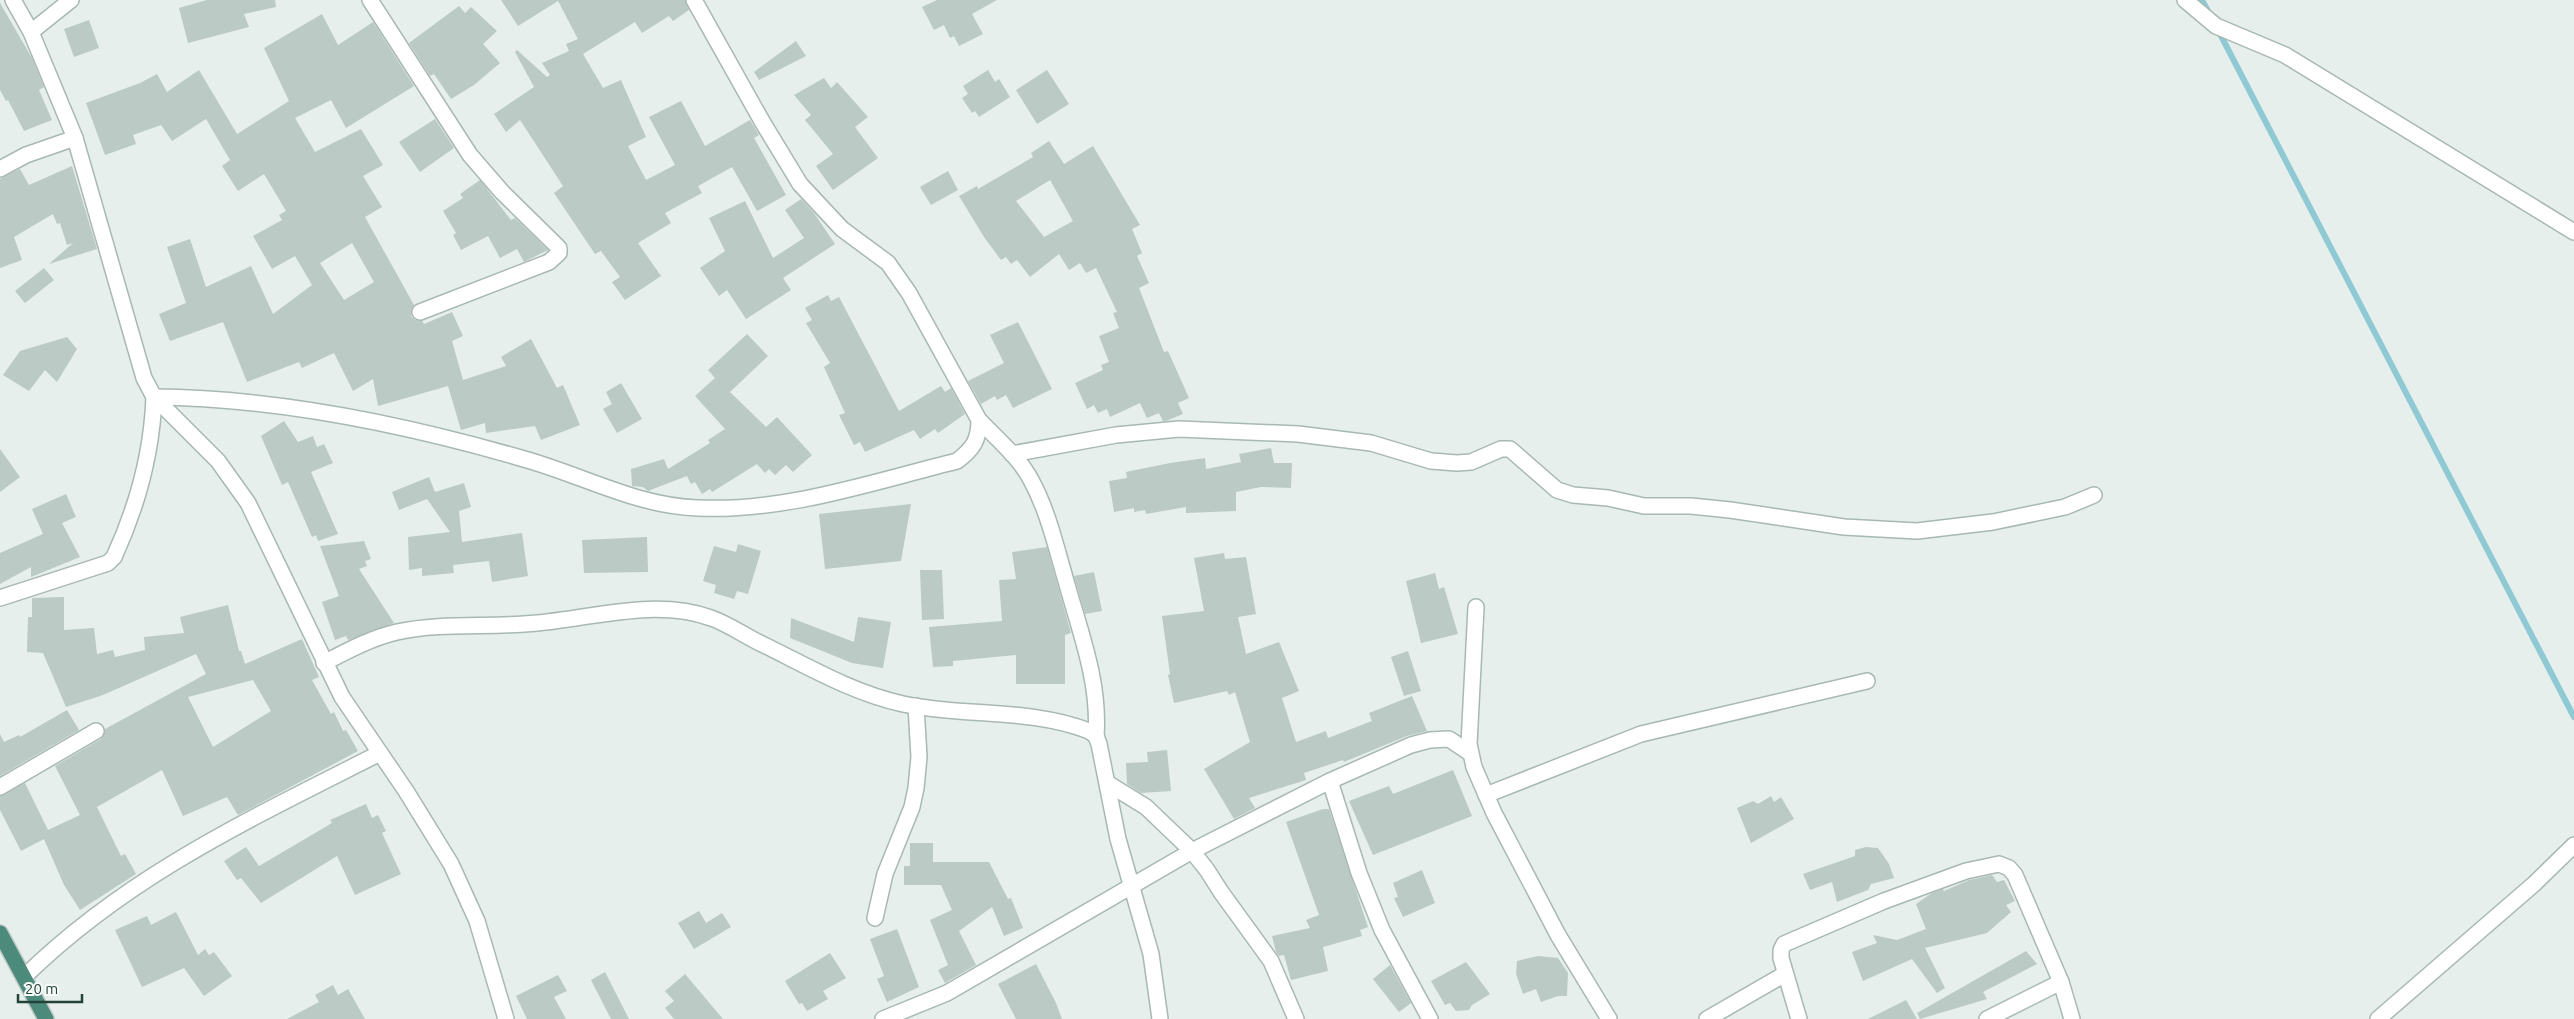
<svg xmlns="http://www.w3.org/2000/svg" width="2574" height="1019" font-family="Ubuntu,sans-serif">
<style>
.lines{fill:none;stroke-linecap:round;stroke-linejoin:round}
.stream{stroke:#8ec9d4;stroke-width:6}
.building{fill:#bbcac4;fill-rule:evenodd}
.minor-casing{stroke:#a8b8b2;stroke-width:18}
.tertiary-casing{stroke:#a8b8b2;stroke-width:18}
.trunk-casing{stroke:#c2cac8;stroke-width:18}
.minor{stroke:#fff;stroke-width:15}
.tertiary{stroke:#fff;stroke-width:15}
.trunk{stroke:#4c8a7c;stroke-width:15}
</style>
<rect width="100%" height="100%" fill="#e6efeb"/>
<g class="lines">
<!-- stream -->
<g class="stream">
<polyline points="2202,0 2210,15"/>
<polyline points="2218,30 2574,717"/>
</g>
</g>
<!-- building -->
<g class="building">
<polygon points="207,0 275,0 276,7 244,14 249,27 188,43 179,8"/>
<polygon points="501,0 685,0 689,10 673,21 669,16 642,33 635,22 583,54 603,88 621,80 646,137 628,146 646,180 675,165 649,117 681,101 705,146 750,120 759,135 754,138 786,195 757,211 732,167 698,186 702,193 665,213 671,223 638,243 661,276 625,300 612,282 620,277 601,251 595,254 554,193 563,186 520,120 506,132 494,114 534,87 515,52 517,50 547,77 550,75 542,63 569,51 566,44 578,39 558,1 518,26"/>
<polygon points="937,0 997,0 972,14 983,34 959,46 954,36 950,38 944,25 934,30 922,7"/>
<polygon points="0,3 32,58 44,87 39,90 52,120 24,131 8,100 6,101 0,90"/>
<polygon points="459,6 465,13 471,7 497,31 483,44 500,63 474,85 451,99 434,74 430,76 409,43"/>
<path d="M322,14L338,45L373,22L414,86L346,128L331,100L295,118L315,152L361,129L383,165L363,176L382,207L365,217L414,305L411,310V316L415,320L422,321L424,324L452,312L463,336L452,341L463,380L506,366L501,357L531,339L557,388L563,385L580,425L541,440L535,426L486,433L485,423L461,430L448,386L378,406L373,379L353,391L334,353L302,368L299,362L247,382L223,322L170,341L159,314L186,303L167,247L190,239L206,287L251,266L273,314L312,285L295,256L272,269L253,236L282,220L279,215L286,211L264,174L238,191L222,166L230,160L206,119L172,141L161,125L133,135L136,144L105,155L86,103L140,83L157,74L167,92L199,70L237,134L289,101L264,48ZM352,243L374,282L344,300L320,263Z"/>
<polygon points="89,20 99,48 74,57 64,29"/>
<polygon points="796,41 806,56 759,80 754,72"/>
<polygon points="988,70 995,82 999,79 1010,97 979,117 975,111 972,113 962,98 968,94 963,86"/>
<polygon points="1047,70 1069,104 1037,124 1016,90"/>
<polygon points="824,78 831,88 837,82 868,117 855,127 878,158 833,190 816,166 833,154 805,120 811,115 794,95"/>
<polygon points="435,119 454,148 420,172 399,142"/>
<path d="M1049,141L1064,164L1093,146L1140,225L1132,229L1142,253L1137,256L1149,283L1139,288L1164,352L1168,351L1189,398L1178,403L1183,414L1166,421H1163L1159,413L1147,418L1140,403L1110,417L1107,409L1098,413L1094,405L1087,409L1075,383L1103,370L1101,365L1109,362L1099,336L1119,328L1113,313L1117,312L1096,268L1086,273L1080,263L1069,270L1059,254L1030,277L1017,260L1011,264L1006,257L1001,260L984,237L959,196L977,186L978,189L1033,157L1031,153ZM1050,180L1073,221L1044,237L1016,201Z"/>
<polygon points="72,166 97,249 49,264 73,243 67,245 60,223 57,224 53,214 14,237 22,260 0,268 0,179 20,169 29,185"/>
<polygon points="948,171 958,190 931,205 920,187"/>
<polygon points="480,180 511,220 515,218 548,250 524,262 517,249 500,258 488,236 461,250 453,235 456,233 443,211 463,198 460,194"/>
<polygon points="801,199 814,213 835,244 783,278 791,290 746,319 727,290 719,296 700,268 725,251 709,218 745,201 773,258 804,238 785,210"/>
<polygon points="44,268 54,280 25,303 15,291"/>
<polygon points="828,295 831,301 839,297 899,411 941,386 945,392 951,388 965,414 938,433 935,429 920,439 914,430 865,452 860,442 854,445 839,415 845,413 824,367 830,363 806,323 812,320 805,308"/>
<polygon points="1018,322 1052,389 1013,408 1006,395 997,400 995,396 981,404 968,381 1004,363 990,335"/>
<polygon points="747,334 768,356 730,392 766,427 777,417 812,455 793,472 786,465 775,475 769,469 765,473 757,464 712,492 710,489 702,494 695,482 691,484 687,476 648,491 643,487 632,486 631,469 664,459 668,469 710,443 708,440 725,429 695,396 715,378 708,370"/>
<polygon points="67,337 77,349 57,382 45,370 29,391 3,375 20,351"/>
<polygon points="621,383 642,419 617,433 603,409 612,404 606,392"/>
<polygon points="284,421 298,442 313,436 317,447 324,444 333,463 311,472 338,534 318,541 316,535 312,537 288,482 282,485 261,436"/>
<polygon points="1271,448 1274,463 1292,463 1291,488 1261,487 1236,492 1236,511 1186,513 1186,507 1146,514 1145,510 1134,512 1134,508 1114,512 1109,481 1127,478 1126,472 1170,463 1205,458 1206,469 1241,462 1239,454"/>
<polygon points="0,449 20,477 0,492"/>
<polygon points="429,477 435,492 464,483 471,507 459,511 462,542 522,533 528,576 492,582 489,561 453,565 454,573 422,576 422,568 409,570 408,537 450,532 427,499 399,510 392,492"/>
<polygon points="66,494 76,517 62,523 80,557 31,577 31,567 0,584 0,553 43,534 32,509"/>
<polygon points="911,504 901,561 825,569 819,514"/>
<polygon points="647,537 648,572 584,573 582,540"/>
<polygon points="364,541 371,559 365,561 367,566 359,569 394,623 348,640 346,636 335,640 322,602 339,596 320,546"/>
<polygon points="738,544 761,551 748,594 737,591 734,599 714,593 716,585 703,581 714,546 736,552"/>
<polygon points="1047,547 1071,633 1065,635 1065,684 1016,684 1016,655 953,661 953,666 933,667 929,627 1002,621 999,580 1016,579 1012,552"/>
<polygon points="1224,553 1225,559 1246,557 1256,614 1238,617 1246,654 1279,642 1299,691 1282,698 1296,742 1326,731 1328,738 1372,721 1369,713 1412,696 1427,731 1407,736 1344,762 1343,760 1304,773 1306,780 1249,798 1255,808 1234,819 1204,769 1250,742 1235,692 1229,695 1227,691 1174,703 1168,675 1170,674 1162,616 1204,611 1194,558"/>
<polygon points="920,570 942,570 944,619 922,620"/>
<polygon points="1094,572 1102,611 1085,614 1074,576"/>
<polygon points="1435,573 1439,589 1444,587 1458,634 1421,643 1406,581"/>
<path d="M64,597V630L94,628L97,654L113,650L115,657L145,650L144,637L184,633L180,617L228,605L239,651H241L245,664L302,639L319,677L312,680L331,714L334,712L343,731L346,730L358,751L238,815L227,797L183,816L162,770L97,807L121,856L125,854L136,874L80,910L64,885L44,839L21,851L0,810V796L25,783L48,830L80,815L55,766L101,739L105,729L206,674L196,654L103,695L66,707L43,653L27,652L28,617H32V598ZM253,680L271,711L213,747L188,697Z"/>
<polygon points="858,617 891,622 883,668 852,663 790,638 791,618 854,642"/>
<polygon points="1408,651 1421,691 1404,696 1391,657"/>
<polygon points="67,710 79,730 0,776 0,734 4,742 19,735 20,737"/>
<polygon points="1167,750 1171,791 1141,793 1127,784 1126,763 1148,762 1147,752"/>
<polygon points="1453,770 1472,816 1373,855 1349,801 1389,786 1393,794"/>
<polygon points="1771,796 1774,802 1781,797 1794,819 1751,843 1737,808 1753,801 1758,804"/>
<polygon points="366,804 372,818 378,815 386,831 382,833 401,874 355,895 337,856 261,903 241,878 237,880 224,861 246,847 259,866 332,823 330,820"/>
<polygon points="1323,809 1329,809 1368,927 1360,930 1362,936 1323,947 1328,971 1291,980 1284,955 1279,956 1276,952 1272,936 1310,928 1306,920 1319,915 1286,822"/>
<polygon points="910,843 933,843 933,862 989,862 1008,899 1011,898 1023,928 1004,936 992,907 959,931 976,965 945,983 938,970 948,965 930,920 952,910 941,885 904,885 904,866 910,866"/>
<polygon points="1866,847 1878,848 1889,864 1894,878 1871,884 1868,890 1837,902 1832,882 1810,890 1803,874 1855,856 1855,850"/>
<polygon points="1422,870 1435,903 1403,917 1394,898 1398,897 1393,883"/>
<polygon points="1992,875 1997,882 2004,880 2015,901 2006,905 2011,912 1987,933 1925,948 1945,988 1937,993 1912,959 1863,981 1852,952 1877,943 1873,935 1897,940 1926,929 1916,904 1932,893 1943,889 1944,891 1969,880"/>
<polygon points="699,911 706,923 722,913 731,927 694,949 678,923"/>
<polygon points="176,912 198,955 205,949 209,955 214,952 232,976 204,996 184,968 142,987 115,930 147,916 151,925"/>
<polygon points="897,929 919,987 887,1002 877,979 884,976 870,939"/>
<polygon points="2026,951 2037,964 1983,992 1987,999 1920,1019 1917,1013"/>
<polygon points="830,953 846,978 823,991 828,999 807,1011 802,1003 799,1004 785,981"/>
<polygon points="1538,956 1558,958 1568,973 1567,996 1558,996 1541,1002 1536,989 1523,994 1516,974 1517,961"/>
<polygon points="1466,962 1490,994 1472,1005 1469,1010 1456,1011 1450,1003 1445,1005 1431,981"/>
<polygon points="1036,964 1056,1003 1062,1019 1016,1019 998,984"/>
<polygon points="1390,965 1411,1003 1399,1012 1373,979"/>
<polygon points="605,972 629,1019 611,1019 591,980"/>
<polygon points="685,974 723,1019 674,1019 665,1008 674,1001 665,991"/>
<polygon points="558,975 567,991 554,997 566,1019 527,1019 516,996"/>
<polygon points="333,985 338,995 348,989 365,1019 287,1019 319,1002 315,995"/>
<polygon points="1906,1000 1917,1019 1868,1019"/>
</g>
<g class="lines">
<defs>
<g id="minor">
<polyline points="13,0 31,32 75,138 144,378 154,397 218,461 248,503 342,697 406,791 451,864 477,921 506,1019"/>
<polyline points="370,0 470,155 502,192 559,248 559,253 549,262 420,312"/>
<polyline points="2185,0 2216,26 2285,55 2574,232"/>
<polyline points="31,32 71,0"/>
<polyline points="0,169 26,155 75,138"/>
<path d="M979,420C997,439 1019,457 1031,480C1048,511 1056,547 1066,581C1080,632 1100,682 1096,736"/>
<polyline points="1012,454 1116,435 1179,429 1298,434 1371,443 1431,461 1457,463 1471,462 1501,449 1510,449 1557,490 1573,495 1608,498 1644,506 1691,506 1730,510 1844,527 1917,531 1993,522 2065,507 2094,495"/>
<path d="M0,598L108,563L114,557C137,507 152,452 154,397C278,398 404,424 524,459C582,475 636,506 698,508C786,512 872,482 957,461C973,449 979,440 979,420L909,293L888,263L842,229L800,184L763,123L694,0"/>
<polyline points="1476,607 1469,744 1474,767 1494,813 1558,935 1609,1019"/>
<path d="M324,663C347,651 371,638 397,632C443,622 490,628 537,623C593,618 656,598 711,618C729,624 746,637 764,645C809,667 853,693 903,704C964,717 1031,708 1089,731L1096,736L1099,744L1118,839L1151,954L1160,1019"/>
<polyline points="1330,781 1359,873 1382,930 1430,1019"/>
<polyline points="1107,783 1146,807 1192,851 1207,870 1221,892 1271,961 1296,1019"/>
<polyline points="0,787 96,731"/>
<polyline points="1486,795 1641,734 1867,681"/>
<polyline points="875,918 885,874 912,807 916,788 919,757 916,706"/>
<path d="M24,977C128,875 252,818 380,753"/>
<polyline points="883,1019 947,993 1192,851 1330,781 1411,745 1430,740 1449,739 1470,753"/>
<polyline points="1707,1019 1785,974"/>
<polyline points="1799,1019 1781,958 1781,950 1784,944 1884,901 1966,871 1999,864 2009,868 2015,875 2061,982 2072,1019"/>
<polyline points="1987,1019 2061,982"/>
</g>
<polyline id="tertiary" points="2378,1019 2534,884 2574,845"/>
<polyline id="trunk" points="0,933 46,1019"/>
</defs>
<!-- minor casing -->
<use href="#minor" class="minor-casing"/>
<!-- tertiary casing -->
<use href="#tertiary" class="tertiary-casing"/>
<!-- trunk casing -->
<use href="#trunk" class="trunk-casing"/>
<!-- minor -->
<use href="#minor" class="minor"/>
<!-- tertiary -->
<use href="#tertiary" class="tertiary"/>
<!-- trunk -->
<use href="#trunk" class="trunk"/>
</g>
<!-- scale -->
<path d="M18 994v8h64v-8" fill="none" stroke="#24423a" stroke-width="2.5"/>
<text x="25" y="994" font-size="15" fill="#24423a" stroke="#f7fbf9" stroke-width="4" paint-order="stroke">20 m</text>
</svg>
